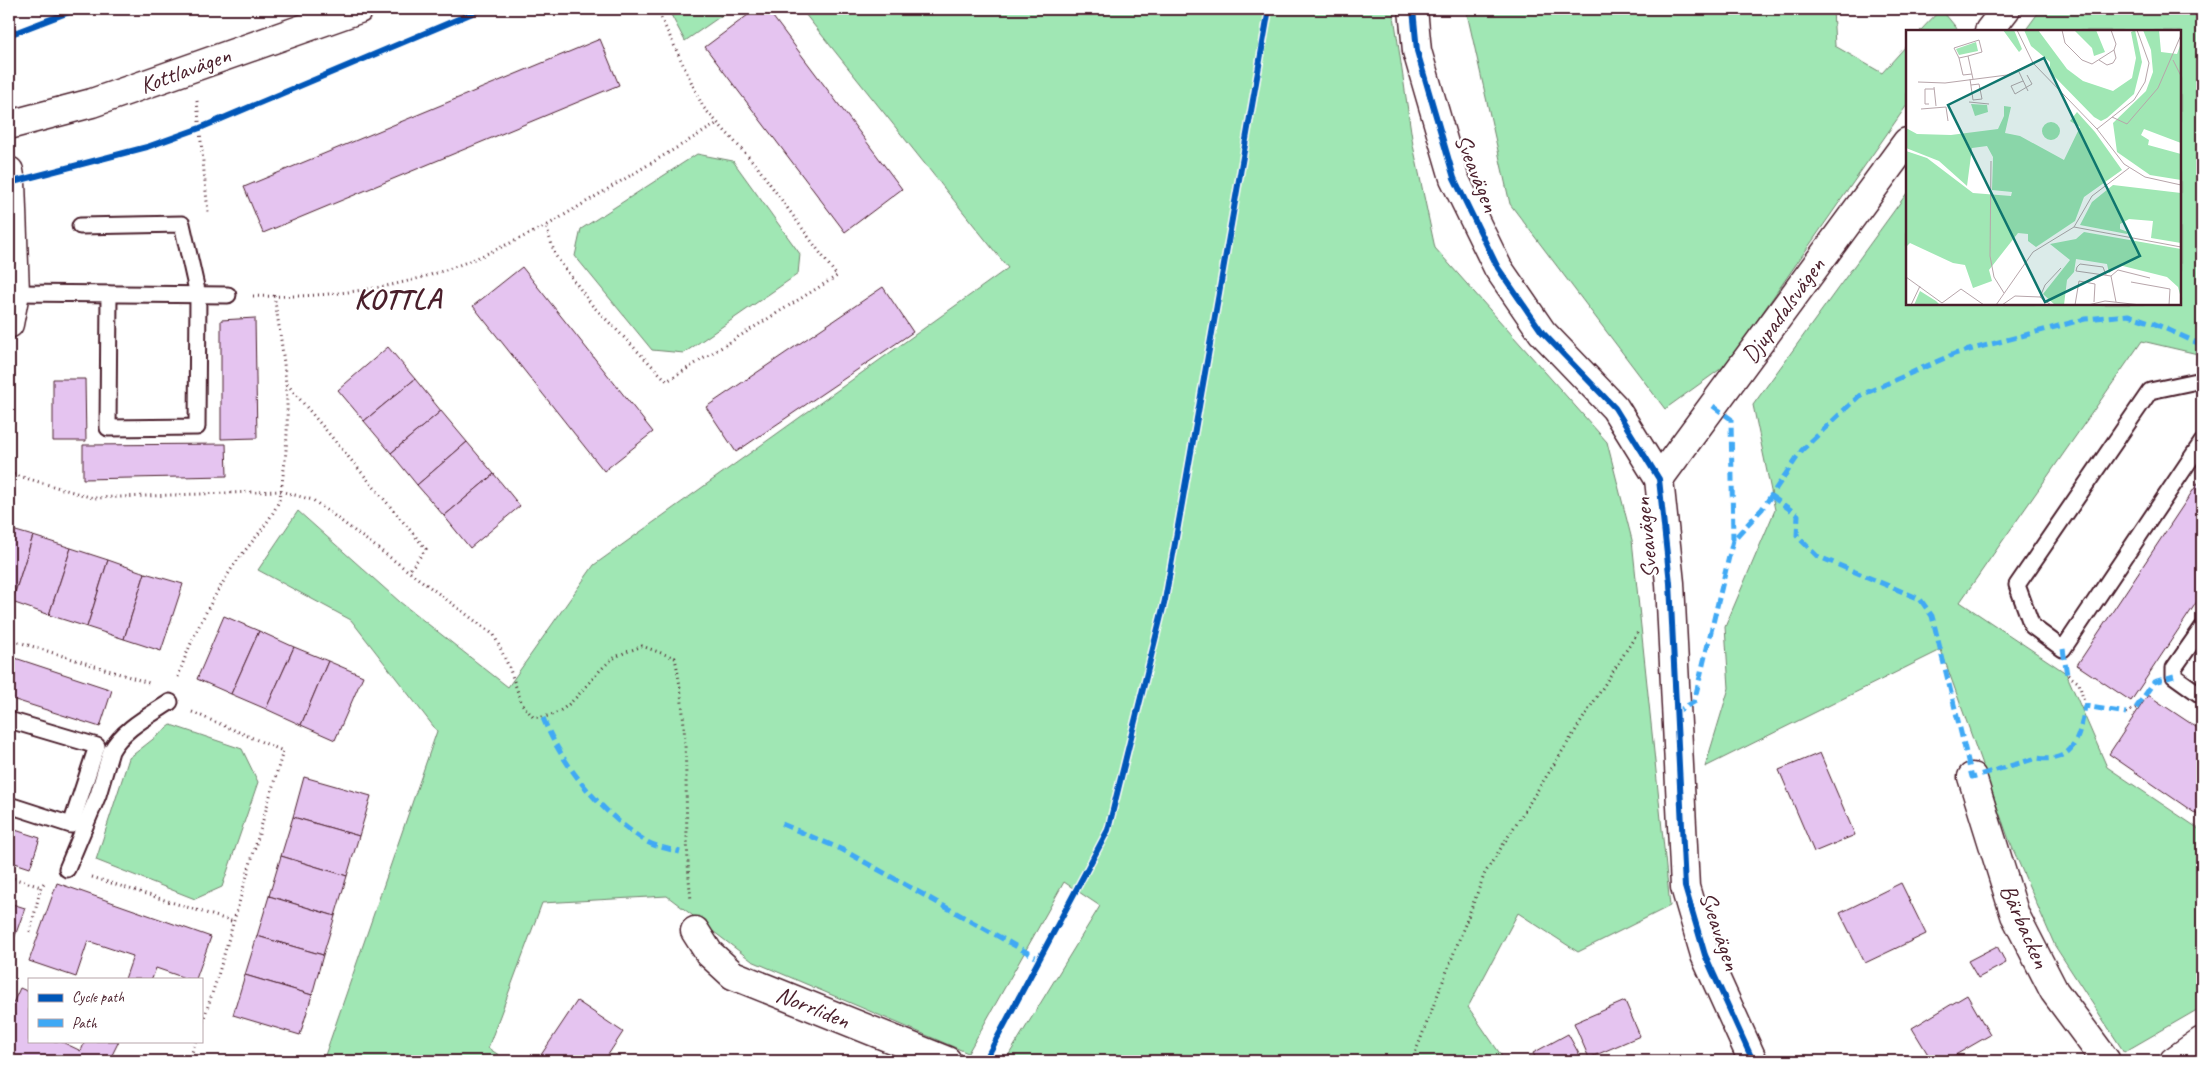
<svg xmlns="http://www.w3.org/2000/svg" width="2211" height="1070" font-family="Caveat,sans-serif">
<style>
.green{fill:#a0e7b4;stroke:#758370}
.building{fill:#e5c4f0;stroke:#4a1f2b}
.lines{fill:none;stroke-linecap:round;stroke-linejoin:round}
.service-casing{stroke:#4a1f2b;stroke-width:19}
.minor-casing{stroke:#4a1f2b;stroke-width:31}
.tertiary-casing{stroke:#4a1f2b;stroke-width:31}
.path{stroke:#4a1f2b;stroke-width:3;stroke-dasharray:1 4;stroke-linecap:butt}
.service{stroke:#fff;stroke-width:15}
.minor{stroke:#fff;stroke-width:28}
.tertiary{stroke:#fff;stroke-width:28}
.quiet{stroke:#3fa9f5;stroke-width:5;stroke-dasharray:10 5;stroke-linecap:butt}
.cycleway-casing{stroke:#fff;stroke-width:9}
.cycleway{stroke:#0057b8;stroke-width:6}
.labels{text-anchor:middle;stroke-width:4.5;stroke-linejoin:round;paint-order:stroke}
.street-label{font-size:24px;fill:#4a1f2b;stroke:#fff}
.district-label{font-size:29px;font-weight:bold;letter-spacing:1px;fill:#4a1f2b;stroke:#fff}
.inset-road{fill:none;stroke:#b7a5aa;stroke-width:1}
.view{fill:#0f766e;fill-opacity:0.15;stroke:#0f766e;stroke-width:2.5}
.inset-edge{fill:none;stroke:#4a1f2b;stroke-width:2.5}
</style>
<rect width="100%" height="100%" fill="#fff"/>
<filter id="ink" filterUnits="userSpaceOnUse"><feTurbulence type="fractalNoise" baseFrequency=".02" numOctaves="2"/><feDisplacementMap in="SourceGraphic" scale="10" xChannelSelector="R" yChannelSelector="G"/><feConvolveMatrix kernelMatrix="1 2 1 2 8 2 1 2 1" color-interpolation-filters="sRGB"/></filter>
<g filter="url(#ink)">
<!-- green -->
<g class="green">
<polygon points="668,9 731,9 685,41"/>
<polygon points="801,9 1393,9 1413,145 1435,248 1607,442 1632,540 1670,906 1578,952 1518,913 1468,1007 1505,1061 1005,1061 1100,906 1064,882 968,1053 752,961 667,896 542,903 488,1048 508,1061 323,1061 437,731 351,620 258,570 298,511 400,602 508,687 594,565 1008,268"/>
<polygon points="1466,9 1833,9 1835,46 1882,73 1907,45 1907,105 1726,365 1665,409 1510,204"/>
<polygon points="1941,9 1959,31 1920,31"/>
<polygon points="2041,9 2202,9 2202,355 2142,341 1960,602 2066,673 2107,767 2202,831 2202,1007 2124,1052 2055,946 2009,840 1941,650 1705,767 1729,688 1725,627 1775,510 1753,405 1907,193 1907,304 2180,304 2180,31 2025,31"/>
<polygon points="697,154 733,161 800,254 798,274 684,353 652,350 575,256 581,229"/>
<polygon points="171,725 242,749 258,782 222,887 195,899 96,860 129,758"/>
</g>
<!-- building -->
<g class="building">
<polygon points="756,9 767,9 902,189 845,232 705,47"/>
<polygon points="600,39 619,85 263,233 244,187"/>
<polygon points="522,267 653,432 604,471 473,306"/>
<polygon points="883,287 913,332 736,452 706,407"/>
<polygon points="255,318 257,438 221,439 221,320"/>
<polygon points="388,347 415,379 364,421 338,390"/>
<polygon points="53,379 85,379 86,441 53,441"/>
<polygon points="415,379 441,411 391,453 364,421"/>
<polygon points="441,411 467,442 417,485 391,453"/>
<polygon points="467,442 494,474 444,516 417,485"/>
<polygon points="226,444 227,476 83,479 83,445"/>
<polygon points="494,474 520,506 470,548 444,516"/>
<polygon points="2202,477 2202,594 2131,701 2077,665"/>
<polygon points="9,529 33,536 12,602 9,601"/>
<polygon points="33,536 71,548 49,615 12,602"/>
<polygon points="71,548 108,560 87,627 49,615"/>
<polygon points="108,560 145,573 124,639 87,627"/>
<polygon points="145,573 183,584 161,651 124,639"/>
<polygon points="224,616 259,631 231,694 197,679"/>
<polygon points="259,631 294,647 266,709 231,694"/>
<polygon points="294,647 328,661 301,725 266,709"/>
<polygon points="9,656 112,690 100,727 9,698"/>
<polygon points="328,661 363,676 335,740 301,725"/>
<polygon points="2148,695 2202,731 2202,818 2109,754"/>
<polygon points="1820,753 1855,835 1814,852 1779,770"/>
<polygon points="304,777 371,796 359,836 293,817"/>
<polygon points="293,817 359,836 347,876 281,856"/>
<polygon points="9,828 40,838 30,868 9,861"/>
<polygon points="281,856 347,876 335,916 269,896"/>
<polygon points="57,883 211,937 196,979 188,979 156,968 152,979 125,979 133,956 88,941 76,977 29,961"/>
<polygon points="1901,883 1926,934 1865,963 1840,913"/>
<polygon points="269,896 335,916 323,955 257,936"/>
<polygon points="9,903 25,908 10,950 9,950"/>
<polygon points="257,936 323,955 312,995 245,975"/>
<polygon points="1997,946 2006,963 1978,978 1968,961"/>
<polygon points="245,975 312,995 300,1035 233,1015"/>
<polygon points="20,988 29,992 29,1041 60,1041 81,1051 85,1041 119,1041 109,1061 9,1061 9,1012"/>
<polygon points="1967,995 1990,1035 1945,1061 1932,1061 1912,1028"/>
<polygon points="577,1001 623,1032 604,1061 544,1061 539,1058"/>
<polygon points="1625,1001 1640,1036 1589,1058 1574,1023"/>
<polygon points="1568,1034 1583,1061 1537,1061 1533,1053"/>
</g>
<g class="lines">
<defs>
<g id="service">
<polyline points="80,226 182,224 198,295 197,427 108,428 109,294"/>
<polyline points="15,293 228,295"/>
<polyline points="2202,380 2150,391 2017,585 2032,626 2063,649 2202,442"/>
<polyline points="2202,628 2174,668 2174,676 2202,696"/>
<polyline points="9,720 97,746 71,825 9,805"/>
<path d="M67,869L98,795L111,751C123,729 149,716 170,702"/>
</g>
<g id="minor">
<polyline points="1413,9 1417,51 1454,178 1498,268 1542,332 1615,408 1659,479 1670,583 1685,887 1705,955 1753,1061"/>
<polyline points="1989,31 2006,9"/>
<polyline points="9,171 11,182 15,293 9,324"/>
<polyline points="1659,479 1907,142"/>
<polyline points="1972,777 2015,915 2054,991 2106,1061"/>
<polyline points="695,931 709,953 733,975 947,1061"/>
<polyline points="2174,1061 2202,1041"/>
</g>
<polyline id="tertiary" points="9,125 92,103 359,9"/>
</defs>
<!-- service casing -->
<use href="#service" class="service-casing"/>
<!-- minor casing -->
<use href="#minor" class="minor-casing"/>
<!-- tertiary casing -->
<use href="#tertiary" class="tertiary-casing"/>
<!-- path -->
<g class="path">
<polyline points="657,9 703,107 756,165 837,276 667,381 592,305 555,255 546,226 718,123"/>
<polyline points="197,101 208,212"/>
<path d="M253,296C311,298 375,292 430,275C470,263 508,244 546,226"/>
<polyline points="287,384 426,549 408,572"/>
<path d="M9,473L93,498L280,491L313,500L494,635L509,667L522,704L533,717C570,721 587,677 613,659C621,653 633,650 642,646L675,658C692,738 682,819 691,900"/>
<polyline points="9,639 149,683"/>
<polyline points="2068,675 2079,683 2085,706"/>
<path d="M178,677C191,638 211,600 234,565C249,544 267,527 278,503C282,493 282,480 284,469C292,408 284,356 274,295"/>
<polyline points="192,712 283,751 217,979 201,1027"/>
<polyline points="2126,713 2136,708"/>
<polyline points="9,877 41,887"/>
<polyline points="92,877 234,922"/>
<polyline points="30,932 41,887 44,883"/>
<polyline points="189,1061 196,1041"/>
<polyline points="1412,1061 1485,873 1638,632"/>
</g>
<!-- service -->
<use href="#service" class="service"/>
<!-- minor -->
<use href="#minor" class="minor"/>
<!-- tertiary -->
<use href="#tertiary" class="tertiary"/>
<!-- quiet -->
<g class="quiet">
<polyline points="1713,406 1731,419 1733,540"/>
<path d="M1771,496L1798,515L1797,536L1817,556L1920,599L1932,616L1972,777L2037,758C2076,764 2080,734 2085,706L2126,713"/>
<polyline points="2063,649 2067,675"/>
<polyline points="2136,708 2154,682 2174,676"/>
<polyline points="1674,713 1694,702 1733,540 1762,509 1802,450 1859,396 1954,354 2085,319 2128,315 2153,323 2202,345"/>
<path d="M543,718C563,767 602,814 647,842C656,847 670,849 680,852"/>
<polyline points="782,824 843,850 1039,959"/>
</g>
<defs>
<g id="cycleway">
<polyline points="1413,9 1417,51 1454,178 1498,268 1542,332 1615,408 1659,479 1670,583 1685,887 1705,955 1753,1061"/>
<polyline points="9,35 77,9"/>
<polyline points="9,183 147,147 200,128 482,9"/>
<polyline points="985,1061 1108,830 1165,600 1269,9"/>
</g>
</defs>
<!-- cycleway casing -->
<use href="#cycleway" class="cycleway-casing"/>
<!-- cycleway -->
<use href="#cycleway" class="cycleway"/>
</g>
</g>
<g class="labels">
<!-- street labels -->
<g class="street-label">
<text transform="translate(185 70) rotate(-20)" y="8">Kottlavägen</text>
<text transform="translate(1477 173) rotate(68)" y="8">Sveavägen</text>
<text transform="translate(1783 310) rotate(-54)" y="8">Djupadalsvägen</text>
<text transform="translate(1646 538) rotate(-96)" y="8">Sveavägen</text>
<text transform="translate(2025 926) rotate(66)" y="8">Bärbacken</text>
<text transform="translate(1720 931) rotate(71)" y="8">Sveavägen</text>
<text transform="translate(813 1007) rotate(22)" y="8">Norrliden</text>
</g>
<!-- district labels -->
<g class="district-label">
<text x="398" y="308">KOTTLA</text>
</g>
</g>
<!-- overview -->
<g transform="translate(1906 30)">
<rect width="275" height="275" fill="#fff"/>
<path d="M97,0H108L116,19L113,22ZM118,0H132L161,39L177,51L207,61L226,48L230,28L225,2L229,0L236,32L228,64L201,88L195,91L188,87L144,42V32L125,16ZM168,0H190L199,22L188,26L186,18ZM237,0H253L255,22L271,24L275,13V113L238,99L235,105L243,110L242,115L275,124V150L244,145L211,122L207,93L240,61L247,42L245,20ZM70,12L72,21L53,25L50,19ZM65,74L81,75L82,82L69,86ZM98,76L105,77L99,103L114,106L158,130L174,97L164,91L171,82L189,102L216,140L178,167L169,191L130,217L122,211V204L112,203L83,240L86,251L67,258L59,235L47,233L4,213L0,217V121L21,128L67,163L105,166L106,162L86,160L87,127L81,116L66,118L61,156L33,131L0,118V98L11,104L45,105L92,99L98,86ZM136 101a9 9 0 1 1 18 0a9 9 0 1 1-18 0ZM207,155L275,163V213L245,208L247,191L223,189L214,194V199L222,202L221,204L174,195L186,172ZM178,202L275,219V268L272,257L261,247L213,235L203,243L201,234L170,229L168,242L161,250L158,275H149L137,264L164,230L144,214L170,209ZM14,261L30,271L34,275H8Z" fill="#a0e7b4"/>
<path class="inset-road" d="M111,0L127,33L191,99L218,134L239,147L275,155M156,0L159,13L176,30L186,34L208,20L210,14L205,0M53,28L48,18L73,10L76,22L62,26M193,30L201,35L207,33L210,28L208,20M267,30L275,46M113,42L122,61M66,44L57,45L53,28L62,26L67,49M64,49L67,70L76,69L73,54L65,55M117,51L105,56L109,64L126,54L121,45M12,52L39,53L101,45L127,33M28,57L30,76M63,72L83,74M23,74H19V59H28M15,79L40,77L42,91M206,87L221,94L252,58L275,5M191,99L228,70L239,52L243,33L231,0M85,131L84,226L88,247L98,263M168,197L275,217M200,245L197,237L174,234L171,237L170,241L205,246L210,272M205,246L212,240L244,248M0,247L36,273M225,252L264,259L263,275M134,267L139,255L155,238M36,273L55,259L78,275M5,275L14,256M90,275L127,222L168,197L186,166L223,138M96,275L109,266L134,267L145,275M169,275L173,251L189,254L188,272M182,275L199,271L235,275"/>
<path class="view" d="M138,28L234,226L139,272L42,75Z"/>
<rect width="275" height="275" class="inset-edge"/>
</g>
<!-- margin -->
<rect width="2211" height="1070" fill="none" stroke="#fff" stroke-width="30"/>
<rect x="15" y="15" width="2181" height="1040" fill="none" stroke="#4a1f2b" stroke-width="2" filter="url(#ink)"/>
<!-- legend -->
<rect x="28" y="978" width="175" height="65" fill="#ffffff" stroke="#b7a5aa"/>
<rect x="38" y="994" width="25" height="8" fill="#0057b8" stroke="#b7a5aa"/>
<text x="72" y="1002" font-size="15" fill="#4a1f2b">Cycle path</text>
<rect x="38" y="1019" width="25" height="8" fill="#3fa9f5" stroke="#b7a5aa"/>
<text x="72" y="1028" font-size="15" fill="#4a1f2b">Path</text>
</svg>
